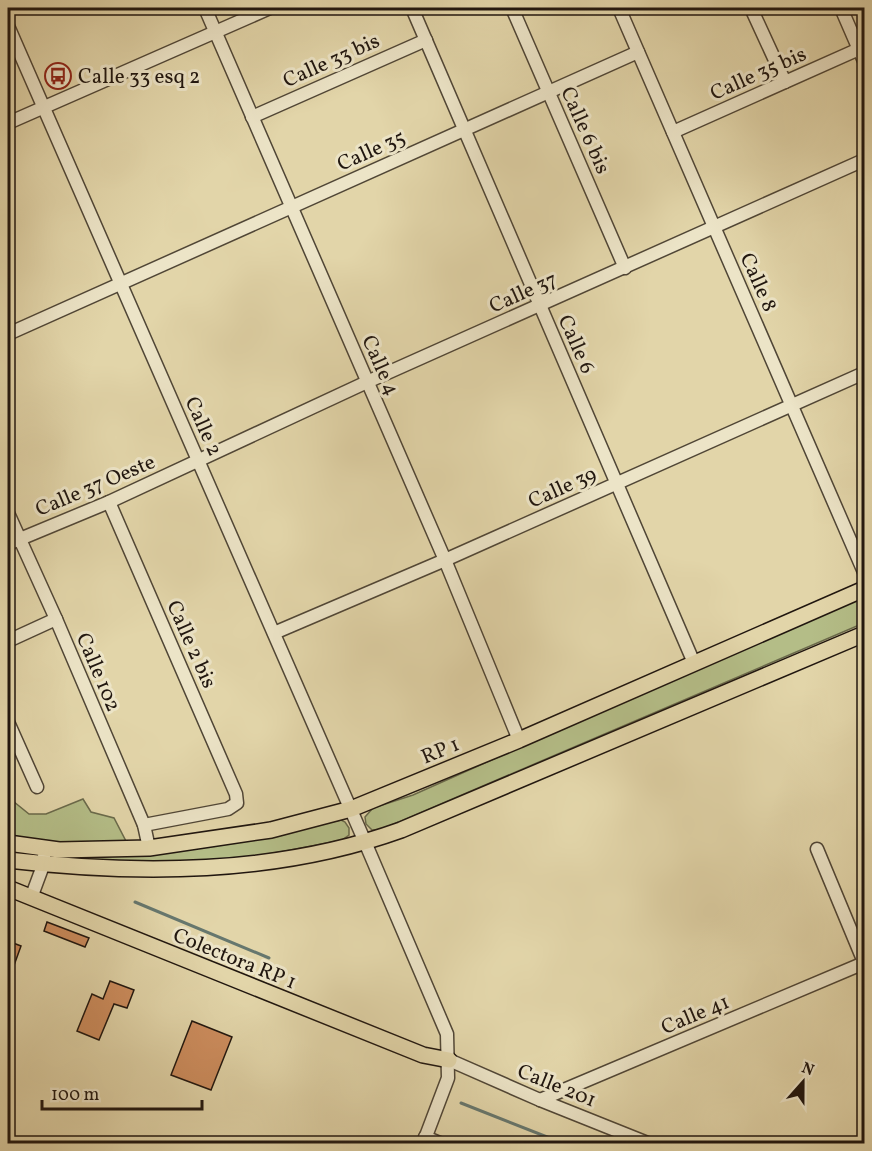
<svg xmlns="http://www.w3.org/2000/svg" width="872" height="1151" font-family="Vollkorn,serif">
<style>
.green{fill:#b4bd87;stroke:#6a6a4b;stroke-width:1.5}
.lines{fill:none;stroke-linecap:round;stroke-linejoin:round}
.stream{stroke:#66776e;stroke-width:3}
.building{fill:#cd8d5e;stroke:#20160f;stroke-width:1.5}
.minor-casing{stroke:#504636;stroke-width:15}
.major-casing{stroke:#20160f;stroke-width:18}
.minor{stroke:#ece4c7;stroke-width:12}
.major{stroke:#e2d5a9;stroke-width:15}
.labels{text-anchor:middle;stroke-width:6;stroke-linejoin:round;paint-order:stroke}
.street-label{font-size:21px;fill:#20160f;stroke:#ece4c7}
.poi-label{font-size:21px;fill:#20160f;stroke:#ece4c7;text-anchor:start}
</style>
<rect width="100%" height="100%" fill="#e2d5a9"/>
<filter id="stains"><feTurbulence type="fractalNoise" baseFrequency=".00333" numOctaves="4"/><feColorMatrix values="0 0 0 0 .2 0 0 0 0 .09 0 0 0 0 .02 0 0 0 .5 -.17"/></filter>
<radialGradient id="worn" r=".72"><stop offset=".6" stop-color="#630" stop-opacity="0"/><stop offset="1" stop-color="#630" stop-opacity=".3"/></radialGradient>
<!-- green -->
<g class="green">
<polygon points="864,594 864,623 380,830 372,830 366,824 365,817 373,808 413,795"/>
<path d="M8,797L29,814H46L83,799L91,812L114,818L129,847C89,845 45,848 8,833Z"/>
<path d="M341,820L345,822L349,828V835L342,840C296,849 248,859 201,862C137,865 71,861 8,851V845L233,842Z"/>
</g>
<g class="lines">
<!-- stream -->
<g class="stream">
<polyline points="135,902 269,958"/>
<polyline points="461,1103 565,1144"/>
</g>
</g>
<!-- building -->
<g class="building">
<polygon points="47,922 89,938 85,947 44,931"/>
<polygon points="8,941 21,946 8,982"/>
<polygon points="110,981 134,990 127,1008 114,1004 99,1040 77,1031 92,994 103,999"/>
<polygon points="192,1021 232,1037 211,1090 171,1075"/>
</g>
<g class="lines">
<defs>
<g id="minor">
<polyline points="205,8 445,560 519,740"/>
<polyline points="412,8 694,663"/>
<polyline points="512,8 625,268"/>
<polyline points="619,8 864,572"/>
<polyline points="751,8 785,82"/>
<polyline points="841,8 864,61"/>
<polyline points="8,26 365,842 447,1034 448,1078 423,1144"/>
<polyline points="252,117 426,40"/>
<polyline points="8,123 270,8"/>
<polyline points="673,132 859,49"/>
<polyline points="8,334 638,52"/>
<polyline points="109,502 236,794 237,803 228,809 144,825"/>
<polyline points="8,513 56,619 144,825 149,848"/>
<polyline points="8,544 109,502 367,382 864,160"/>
<polyline points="274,633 445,560 864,373"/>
<polyline points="8,641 56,619"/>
<polyline points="8,722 37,787"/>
<polyline points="817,849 864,962"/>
<polyline points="31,898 44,863 44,856"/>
<polyline points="449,1060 540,1100 650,1144"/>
<polyline points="540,1100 864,963"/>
<polyline points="425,1137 442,1144"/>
</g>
<g id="major">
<polyline points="8,843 59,850 149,848 271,830 351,809 519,740 864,589"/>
<path d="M8,860C138,875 276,875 401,830L864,634"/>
<polyline points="8,888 423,1055 449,1060"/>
</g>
</defs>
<!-- minor casing -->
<use href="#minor" class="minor-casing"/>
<!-- major casing -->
<use href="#major" class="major-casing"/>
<!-- minor -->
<use href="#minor" class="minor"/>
<!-- major -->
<use href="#major" class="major"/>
</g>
<!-- icons -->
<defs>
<symbol id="bus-ring" viewBox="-11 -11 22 22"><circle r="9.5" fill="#ece4c7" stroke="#8f2418" stroke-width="1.5"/><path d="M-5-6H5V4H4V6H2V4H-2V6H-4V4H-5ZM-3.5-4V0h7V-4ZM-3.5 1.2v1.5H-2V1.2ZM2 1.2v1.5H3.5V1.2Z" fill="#8f2418"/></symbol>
</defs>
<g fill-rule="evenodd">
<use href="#bus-ring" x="43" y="61" width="30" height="30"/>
</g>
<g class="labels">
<!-- street labels -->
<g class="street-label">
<text transform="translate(331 60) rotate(-24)" y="7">Calle 33 bis</text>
<text transform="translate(758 73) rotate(-24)" y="7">Calle 35 bis</text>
<text transform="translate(586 130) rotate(66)" y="7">Calle 6 bis</text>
<text transform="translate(371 150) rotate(-24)" y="7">Calle 35</text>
<text transform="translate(759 282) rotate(66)" y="7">Calle 8</text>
<text transform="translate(523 292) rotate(-24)" y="7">Calle 37</text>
<text transform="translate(577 344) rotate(66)" y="7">Calle 6</text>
<text transform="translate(381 365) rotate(66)" y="7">Calle 4</text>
<text transform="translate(204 426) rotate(66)" y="7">Calle 2</text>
<text transform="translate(95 485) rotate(-23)" y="7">Calle 37 Oeste</text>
<text transform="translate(562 487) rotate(-24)" y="7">Calle 39</text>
<text transform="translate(192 644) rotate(66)" y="7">Calle 2 bis</text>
<text transform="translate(99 672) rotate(67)" y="7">Calle 102</text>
<text transform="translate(440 750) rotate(-23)" y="7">RP 1</text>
<text transform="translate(235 958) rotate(22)" y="7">Colectora RP 1</text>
<text transform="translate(695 1014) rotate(-23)" y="7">Calle 41</text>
<text transform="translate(557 1085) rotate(22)" y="7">Calle 201</text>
</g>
<!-- poi labels -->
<g class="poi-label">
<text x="78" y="83">Calle 33 esq 2</text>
</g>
</g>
<!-- margin -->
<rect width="872" height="1151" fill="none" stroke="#e2d5a9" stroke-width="30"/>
<rect x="9" y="9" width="854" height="1133" fill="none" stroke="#20160f" stroke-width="3"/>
<rect x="15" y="15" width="842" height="1121" fill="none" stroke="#20160f" stroke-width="1.5"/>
<!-- north arrow -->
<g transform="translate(803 1082) rotate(21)" stroke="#ece4c7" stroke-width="4.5" paint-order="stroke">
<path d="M0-4.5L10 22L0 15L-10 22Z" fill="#20160f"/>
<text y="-9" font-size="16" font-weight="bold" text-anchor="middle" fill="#20160f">N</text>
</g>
<!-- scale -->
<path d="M42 1100v9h160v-9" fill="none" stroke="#20160f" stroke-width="3"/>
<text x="51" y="1100" font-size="18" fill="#20160f" stroke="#ece4c7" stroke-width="4.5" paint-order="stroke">100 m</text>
<rect width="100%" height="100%" filter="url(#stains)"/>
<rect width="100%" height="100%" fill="url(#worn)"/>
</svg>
